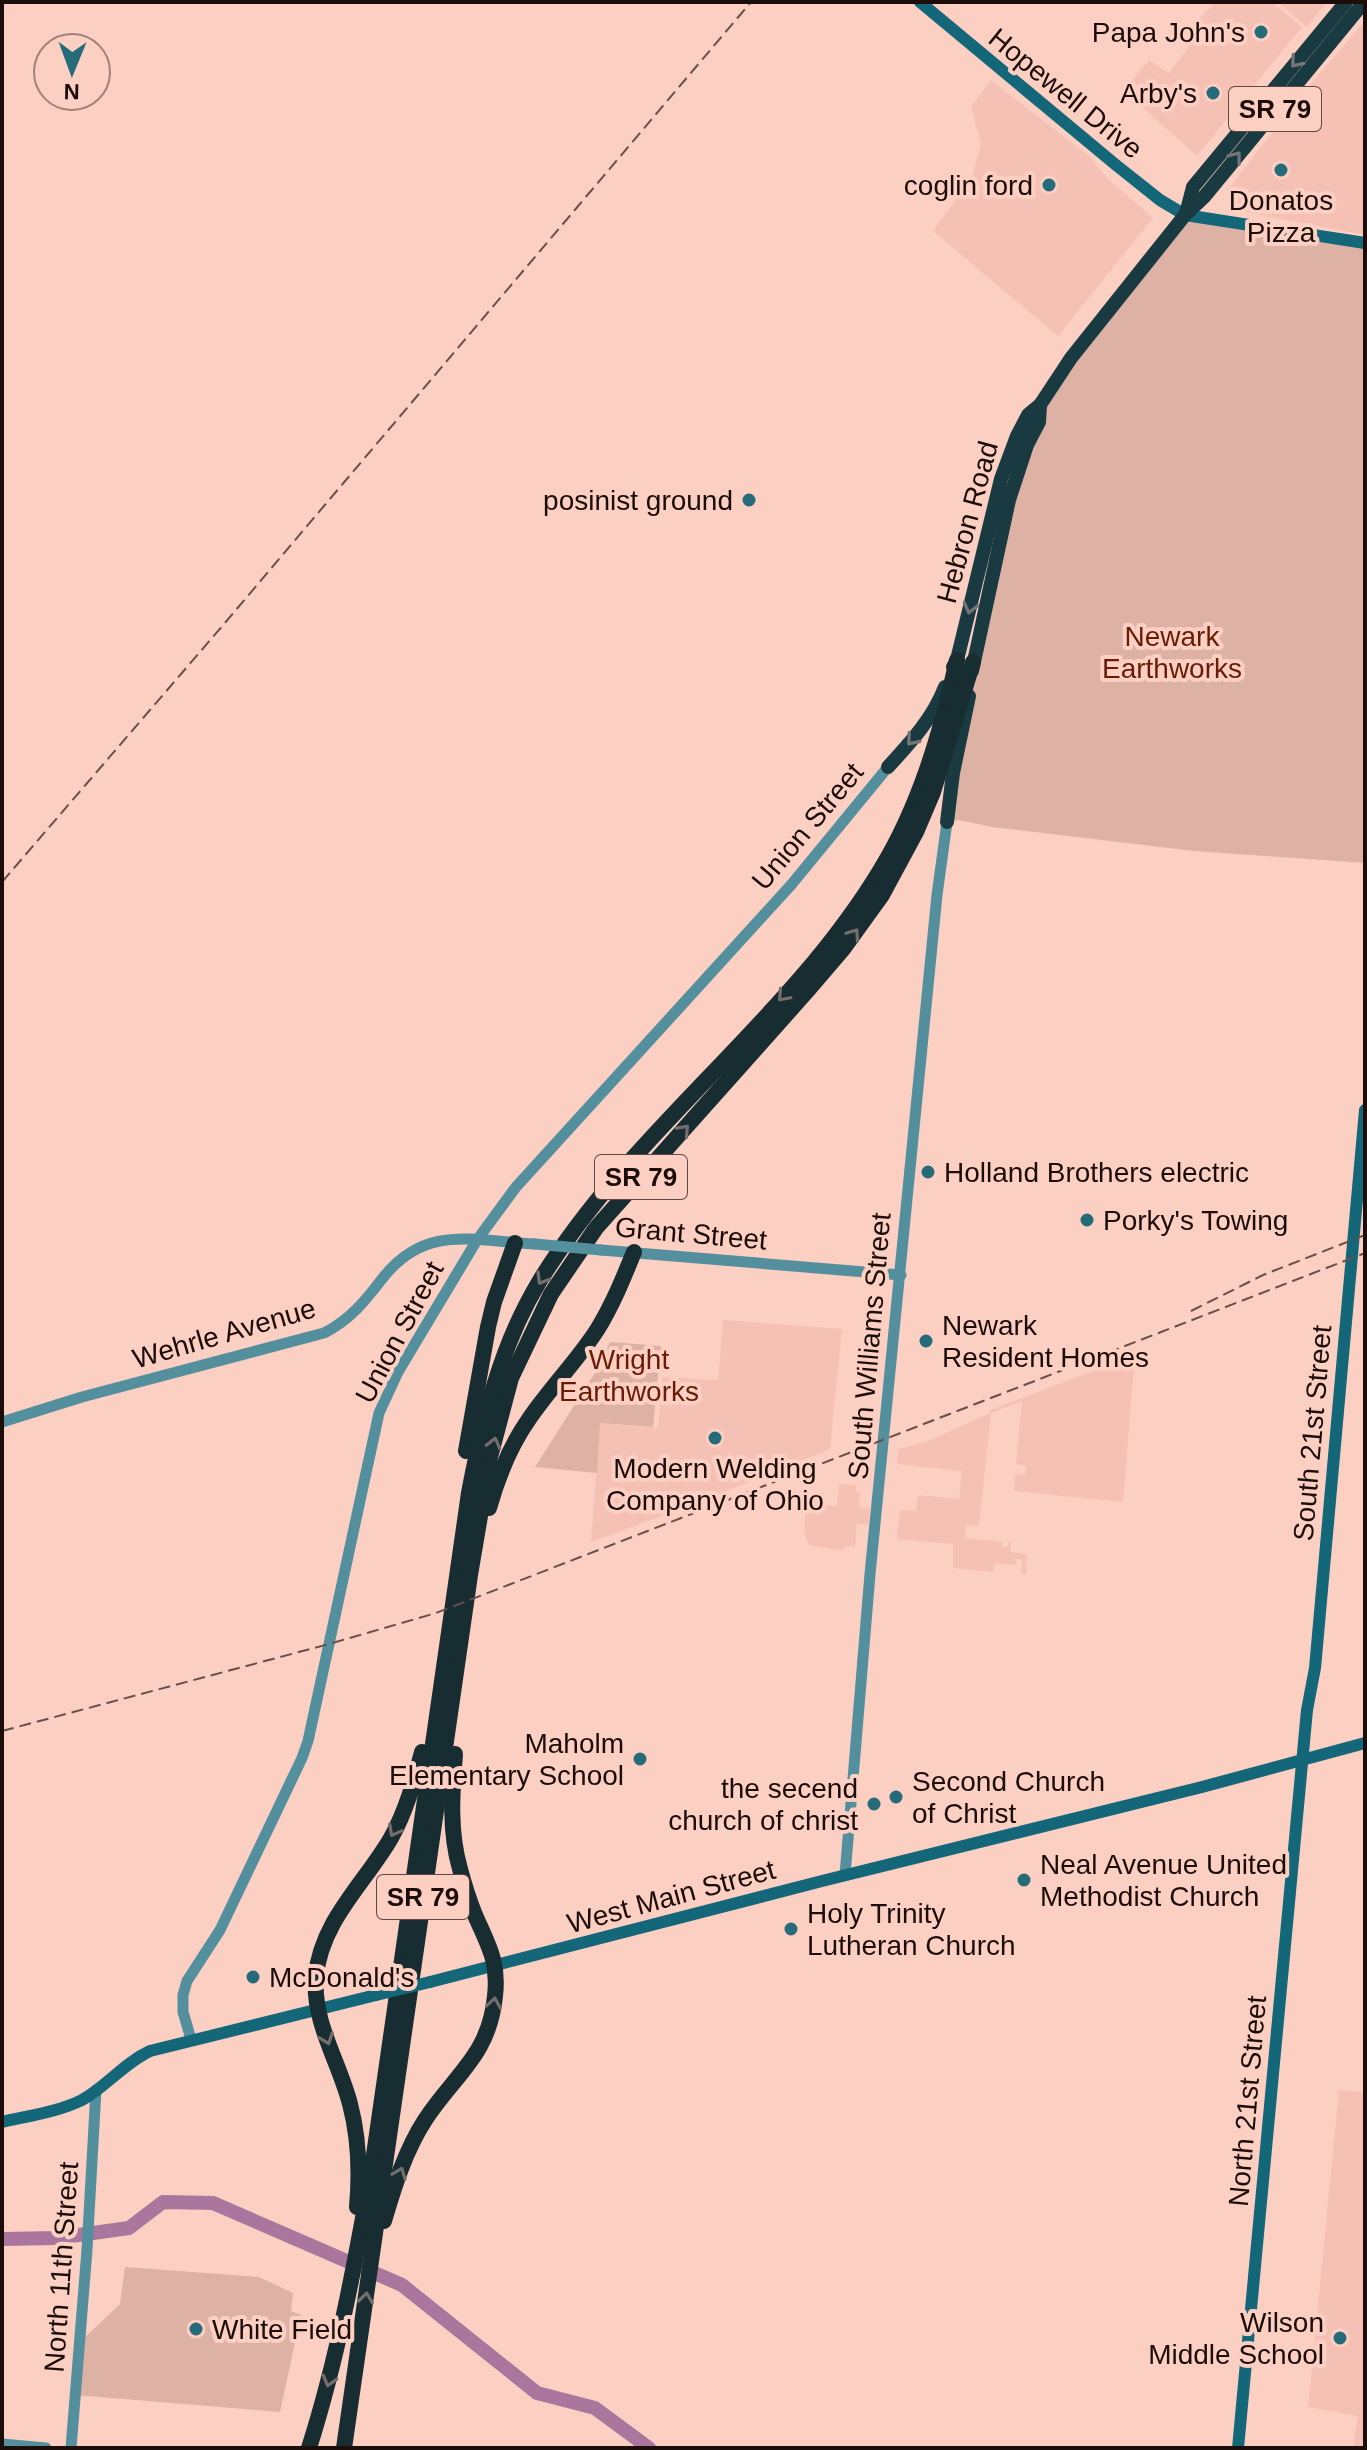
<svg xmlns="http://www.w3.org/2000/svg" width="1367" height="2450" font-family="Arial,sans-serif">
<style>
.built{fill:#f6c1b5}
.green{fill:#deb1a5}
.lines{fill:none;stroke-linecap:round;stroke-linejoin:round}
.river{stroke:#a9769d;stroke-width:14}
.tertiary{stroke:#548f9e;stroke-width:11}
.secondary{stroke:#136778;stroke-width:12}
.trunk{stroke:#1a3a42;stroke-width:14}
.motorway{stroke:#182d32;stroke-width:16}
.rail{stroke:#694f49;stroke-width:2;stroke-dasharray:12 6;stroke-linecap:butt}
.tertiary-bridge{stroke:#548f9e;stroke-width:11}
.secondary-bridge{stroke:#136778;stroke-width:12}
.oneway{stroke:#747676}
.oneway2{stroke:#736e6c}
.poi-dot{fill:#256b7a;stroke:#fccfc3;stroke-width:3}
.labels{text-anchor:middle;stroke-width:8;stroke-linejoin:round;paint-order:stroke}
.shield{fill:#fccfc3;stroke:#5f4742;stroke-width:2}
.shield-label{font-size:26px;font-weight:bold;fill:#1c0d0a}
.poi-label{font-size:28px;fill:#1c0d0a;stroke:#fccfc3;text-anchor:start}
.street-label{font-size:28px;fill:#1c0d0a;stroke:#fccfc3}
.park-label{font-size:28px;fill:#691b06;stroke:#fccfc3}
</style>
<rect width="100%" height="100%" fill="#fccfc3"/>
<!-- built -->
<g class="built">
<polygon points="1216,2 1271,2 1302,27 1197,156 1123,90 1149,60 1169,73 1194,40 1186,32"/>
<polygon points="1278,2 1327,2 1307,27"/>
<polygon points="1365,21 1365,235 1233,210 1228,197 1233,183 1298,99"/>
<polygon points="991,80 1089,156 1108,179 1153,218 1058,336 933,231 972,178 981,143 971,107"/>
<polygon points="723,1320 842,1329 830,1449 700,1502 591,1542 600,1423 658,1428 662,1377 718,1380"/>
<polygon points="1135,1355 1123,1502 1014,1491 1015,1474 1025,1475 1026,1466 1016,1464 1022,1401 991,1413 979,1526 966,1525 965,1538 1002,1542 1002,1547 1007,1547 1008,1542 1011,1542 1010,1552 1027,1554 1026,1574 1021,1574 1022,1560 1017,1559 1016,1565 995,1563 994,1572 953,1568 953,1544 897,1539 900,1510 916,1511 918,1495 959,1499 962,1471 897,1464 898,1449 926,1442 990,1413 990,1410"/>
<polygon points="839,1484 856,1485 856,1492 860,1493 859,1507 870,1508 868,1525 857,1524 855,1547 844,1546 843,1551 808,1545 804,1530 806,1503 837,1506"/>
<polygon points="1339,2090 1365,2092 1365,2448 1353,2448 1358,2416 1308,2407"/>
</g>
<!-- green -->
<g class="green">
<polygon points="1185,215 1365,242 1365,863 1194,851 992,827 959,820 947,822 973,662 1040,405"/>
<polygon points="610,1342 661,1346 653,1427 600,1423 597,1473 535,1467 600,1365"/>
<polygon points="125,2267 259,2277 293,2293 291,2311 301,2315 280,2412 75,2395 80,2342 120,2304"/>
</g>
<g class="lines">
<!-- river -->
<polyline class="river" points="2,2239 57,2238 129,2228 163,2202 213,2203 402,2285 537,2393 595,2408 649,2448"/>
<!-- tertiary -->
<g class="tertiary">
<polyline points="601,1250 901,1275"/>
<path d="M2,1422L82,1397L324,1333C350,1320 365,1301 382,1279C425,1223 474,1241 535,1244"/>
<polyline points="845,1875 870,1574 937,895 947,822"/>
<polyline points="191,2039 183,2012 183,1995 187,1981 220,1930 302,1758 308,1741 379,1413 398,1372 477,1240 516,1187 791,885 888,767"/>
<polyline points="2,2444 46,2448"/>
<polyline points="71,2448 87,2250 96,2090"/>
</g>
<!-- secondary -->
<g class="secondary">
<polyline points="920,2 1116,165 1160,200 1185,215 1365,243"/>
<polyline points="430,1982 822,1881 1202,1787 1365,1743"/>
<path d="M2,2122C28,2116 58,2112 82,2100C107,2086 124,2063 150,2051L376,1995"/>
<polyline points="1238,2448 1307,1710 1315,1668 1365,1110"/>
</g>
<!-- trunk -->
<g class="trunk">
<polyline points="1186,214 1193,187 1346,2"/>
<polyline points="953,667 957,660 1001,479 1017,436 1028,415 1040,405 1071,358 1185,215 1204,197 1364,2"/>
<polyline points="972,671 1009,500 1027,445 1039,422 1040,405"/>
<path d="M888,767C911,742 933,718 945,687"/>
<polyline points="947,822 953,773 969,696"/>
</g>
<!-- motorway -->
<g class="motorway">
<polyline points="466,1451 488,1327 494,1302 515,1243"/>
<path d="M489,1508C498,1476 510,1446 529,1419C550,1388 577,1361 597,1330C612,1306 623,1279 634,1252"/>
<path d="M357,2207C360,2173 359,2138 350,2104C339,2061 312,2022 316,1976C321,1921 365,1883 391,1838C406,1811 414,1782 422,1752"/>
<path d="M384,2221C394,2187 405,2151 425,2120C455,2074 489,2056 495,1996C499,1961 488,1945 475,1915C469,1900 464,1884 460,1869C449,1831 452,1793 455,1754"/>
<path d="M309,2448C338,2357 355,2263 372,2169L469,1493C483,1419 500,1347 539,1282C632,1129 789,1022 881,869C920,805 941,732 957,660"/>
<polyline points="344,2448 470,1575 490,1457 511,1378 551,1294 596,1228 808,990 843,949 882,895 916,832 933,792 973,662"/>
</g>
<!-- rail -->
<g class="rail">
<polyline points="2,882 224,624 751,2"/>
<polyline points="1191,1311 1263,1275 1365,1235"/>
<polyline points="2,1731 329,1644 436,1613 1365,1253"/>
</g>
<!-- tertiary-bridge -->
<polyline class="tertiary-bridge" points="535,1244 601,1250"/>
<!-- secondary-bridge -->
<polyline class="secondary-bridge" points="376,1995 430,1982"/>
</g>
<!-- one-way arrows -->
<defs><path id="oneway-chevron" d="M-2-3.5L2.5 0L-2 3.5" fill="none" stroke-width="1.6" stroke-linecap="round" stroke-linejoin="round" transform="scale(2)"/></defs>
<g class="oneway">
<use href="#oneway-chevron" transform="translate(1296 62) rotate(130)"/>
<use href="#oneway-chevron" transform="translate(1236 157) rotate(-52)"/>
<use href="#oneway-chevron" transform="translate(970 608) rotate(104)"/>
<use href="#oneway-chevron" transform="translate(912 740) rotate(130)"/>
</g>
<g class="oneway2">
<use href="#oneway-chevron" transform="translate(854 934) rotate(-55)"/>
<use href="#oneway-chevron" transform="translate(783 996) rotate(132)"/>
<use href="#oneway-chevron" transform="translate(684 1130) rotate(-47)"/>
<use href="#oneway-chevron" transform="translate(542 1279) rotate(121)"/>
<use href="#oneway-chevron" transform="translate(494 1443) rotate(-76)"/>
<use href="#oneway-chevron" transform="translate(394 1831) rotate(118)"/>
<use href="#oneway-chevron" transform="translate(494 2003) rotate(-81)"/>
<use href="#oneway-chevron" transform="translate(327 2039) rotate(70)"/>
<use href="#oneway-chevron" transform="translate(400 2173) rotate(-69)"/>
<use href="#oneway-chevron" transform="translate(366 2298) rotate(-82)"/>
<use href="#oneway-chevron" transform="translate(329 2381) rotate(106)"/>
</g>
<!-- markers -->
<g class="poi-dot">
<circle cx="1261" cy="32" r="8"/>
<circle cx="1213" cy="93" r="8"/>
<circle cx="1281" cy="170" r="8"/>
<circle cx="1049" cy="185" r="8"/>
<circle cx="749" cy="500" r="8"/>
<circle cx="928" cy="1172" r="8"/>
<circle cx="1087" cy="1220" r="8"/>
<circle cx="926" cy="1341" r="8"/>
<circle cx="715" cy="1438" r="8"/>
<circle cx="640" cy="1759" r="8"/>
<circle cx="896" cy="1797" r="8"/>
<circle cx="874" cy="1804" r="8"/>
<circle cx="1024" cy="1880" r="8"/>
<circle cx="791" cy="1929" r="8"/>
<circle cx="253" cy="1977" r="8"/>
<circle cx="196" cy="2329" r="8"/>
<circle cx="1340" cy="2338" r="8"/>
</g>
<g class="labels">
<!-- shield labels -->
<g class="shield">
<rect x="1229" y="87" width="92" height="44" rx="6"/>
<rect x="595" y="1155" width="92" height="44" rx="6"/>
<rect x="377" y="1875" width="92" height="44" rx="6"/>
</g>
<g class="shield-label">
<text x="1275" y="118">SR 79</text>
<text x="641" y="1186">SR 79</text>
<text x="423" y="1906">SR 79</text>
</g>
<!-- poi labels -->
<g class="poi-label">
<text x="1245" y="42" text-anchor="end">Papa John's</text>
<text x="1197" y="103" text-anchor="end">Arby's</text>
<text x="1033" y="195" text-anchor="end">coglin ford</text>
<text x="1281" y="210" text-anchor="middle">Donatos<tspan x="1281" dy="32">Pizza</tspan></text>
<text x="733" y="510" text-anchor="end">posinist ground</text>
<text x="944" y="1182">Holland Brothers electric</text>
<text x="1103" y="1230">Porky's Towing</text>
<text x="942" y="1335">Newark<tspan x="942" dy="32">Resident Homes</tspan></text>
<text x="715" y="1478" text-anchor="middle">Modern Welding<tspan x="715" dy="32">Company of Ohio</tspan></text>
<text x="624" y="1753" text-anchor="end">Maholm<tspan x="624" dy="32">Elementary School</tspan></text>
<text x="912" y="1791">Second Church<tspan x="912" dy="32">of Christ</tspan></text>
<text x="858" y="1798" text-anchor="end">the secend<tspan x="858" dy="32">church of christ</tspan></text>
<text x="1040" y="1874">Neal Avenue United<tspan x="1040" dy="32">Methodist Church</tspan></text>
<text x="807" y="1923">Holy Trinity<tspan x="807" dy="32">Lutheran Church</tspan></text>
<text x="269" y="1987">McDonald's</text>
<text x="1324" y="2332" text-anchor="end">Wilson<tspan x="1324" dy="32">Middle School</tspan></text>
<text x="212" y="2339">White Field</text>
</g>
<!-- street labels -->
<g class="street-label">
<text transform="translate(1066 93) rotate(39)" y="10">Hopewell Drive</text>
<text transform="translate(967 522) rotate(-75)" y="10">Hebron Road</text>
<text transform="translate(807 826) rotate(-50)" y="10">Union Street</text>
<text transform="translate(691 1233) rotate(5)" y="10">Grant Street</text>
<text transform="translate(399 1332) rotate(-62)" y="10">Union Street</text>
<text transform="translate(224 1333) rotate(-16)" y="10">Wehrle Avenue</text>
<text transform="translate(869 1346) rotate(-85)" y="10">South Williams Street</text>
<text transform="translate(1312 1433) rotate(-85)" y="10">South 21st Street</text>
<text transform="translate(671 1896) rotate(-15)" y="10">West Main Street</text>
<text transform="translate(1247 2101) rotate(-85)" y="10">North 21st Street</text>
<text transform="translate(61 2267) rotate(-86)" y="10">North 11th Street</text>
</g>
<!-- park labels -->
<g class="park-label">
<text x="1172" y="646">Newark<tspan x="1172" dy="32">Earthworks</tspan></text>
<text x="629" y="1369">Wright<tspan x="629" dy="32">Earthworks</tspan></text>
</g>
</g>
<!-- border -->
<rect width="1367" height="2450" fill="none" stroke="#1c0d0a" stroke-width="8"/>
<!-- north arrow -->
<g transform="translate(72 72) rotate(181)"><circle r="38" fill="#fccfc3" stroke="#a28179" stroke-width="2"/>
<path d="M0-6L14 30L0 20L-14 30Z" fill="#256b7a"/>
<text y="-12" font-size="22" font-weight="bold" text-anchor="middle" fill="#1c0d0a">N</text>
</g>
</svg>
